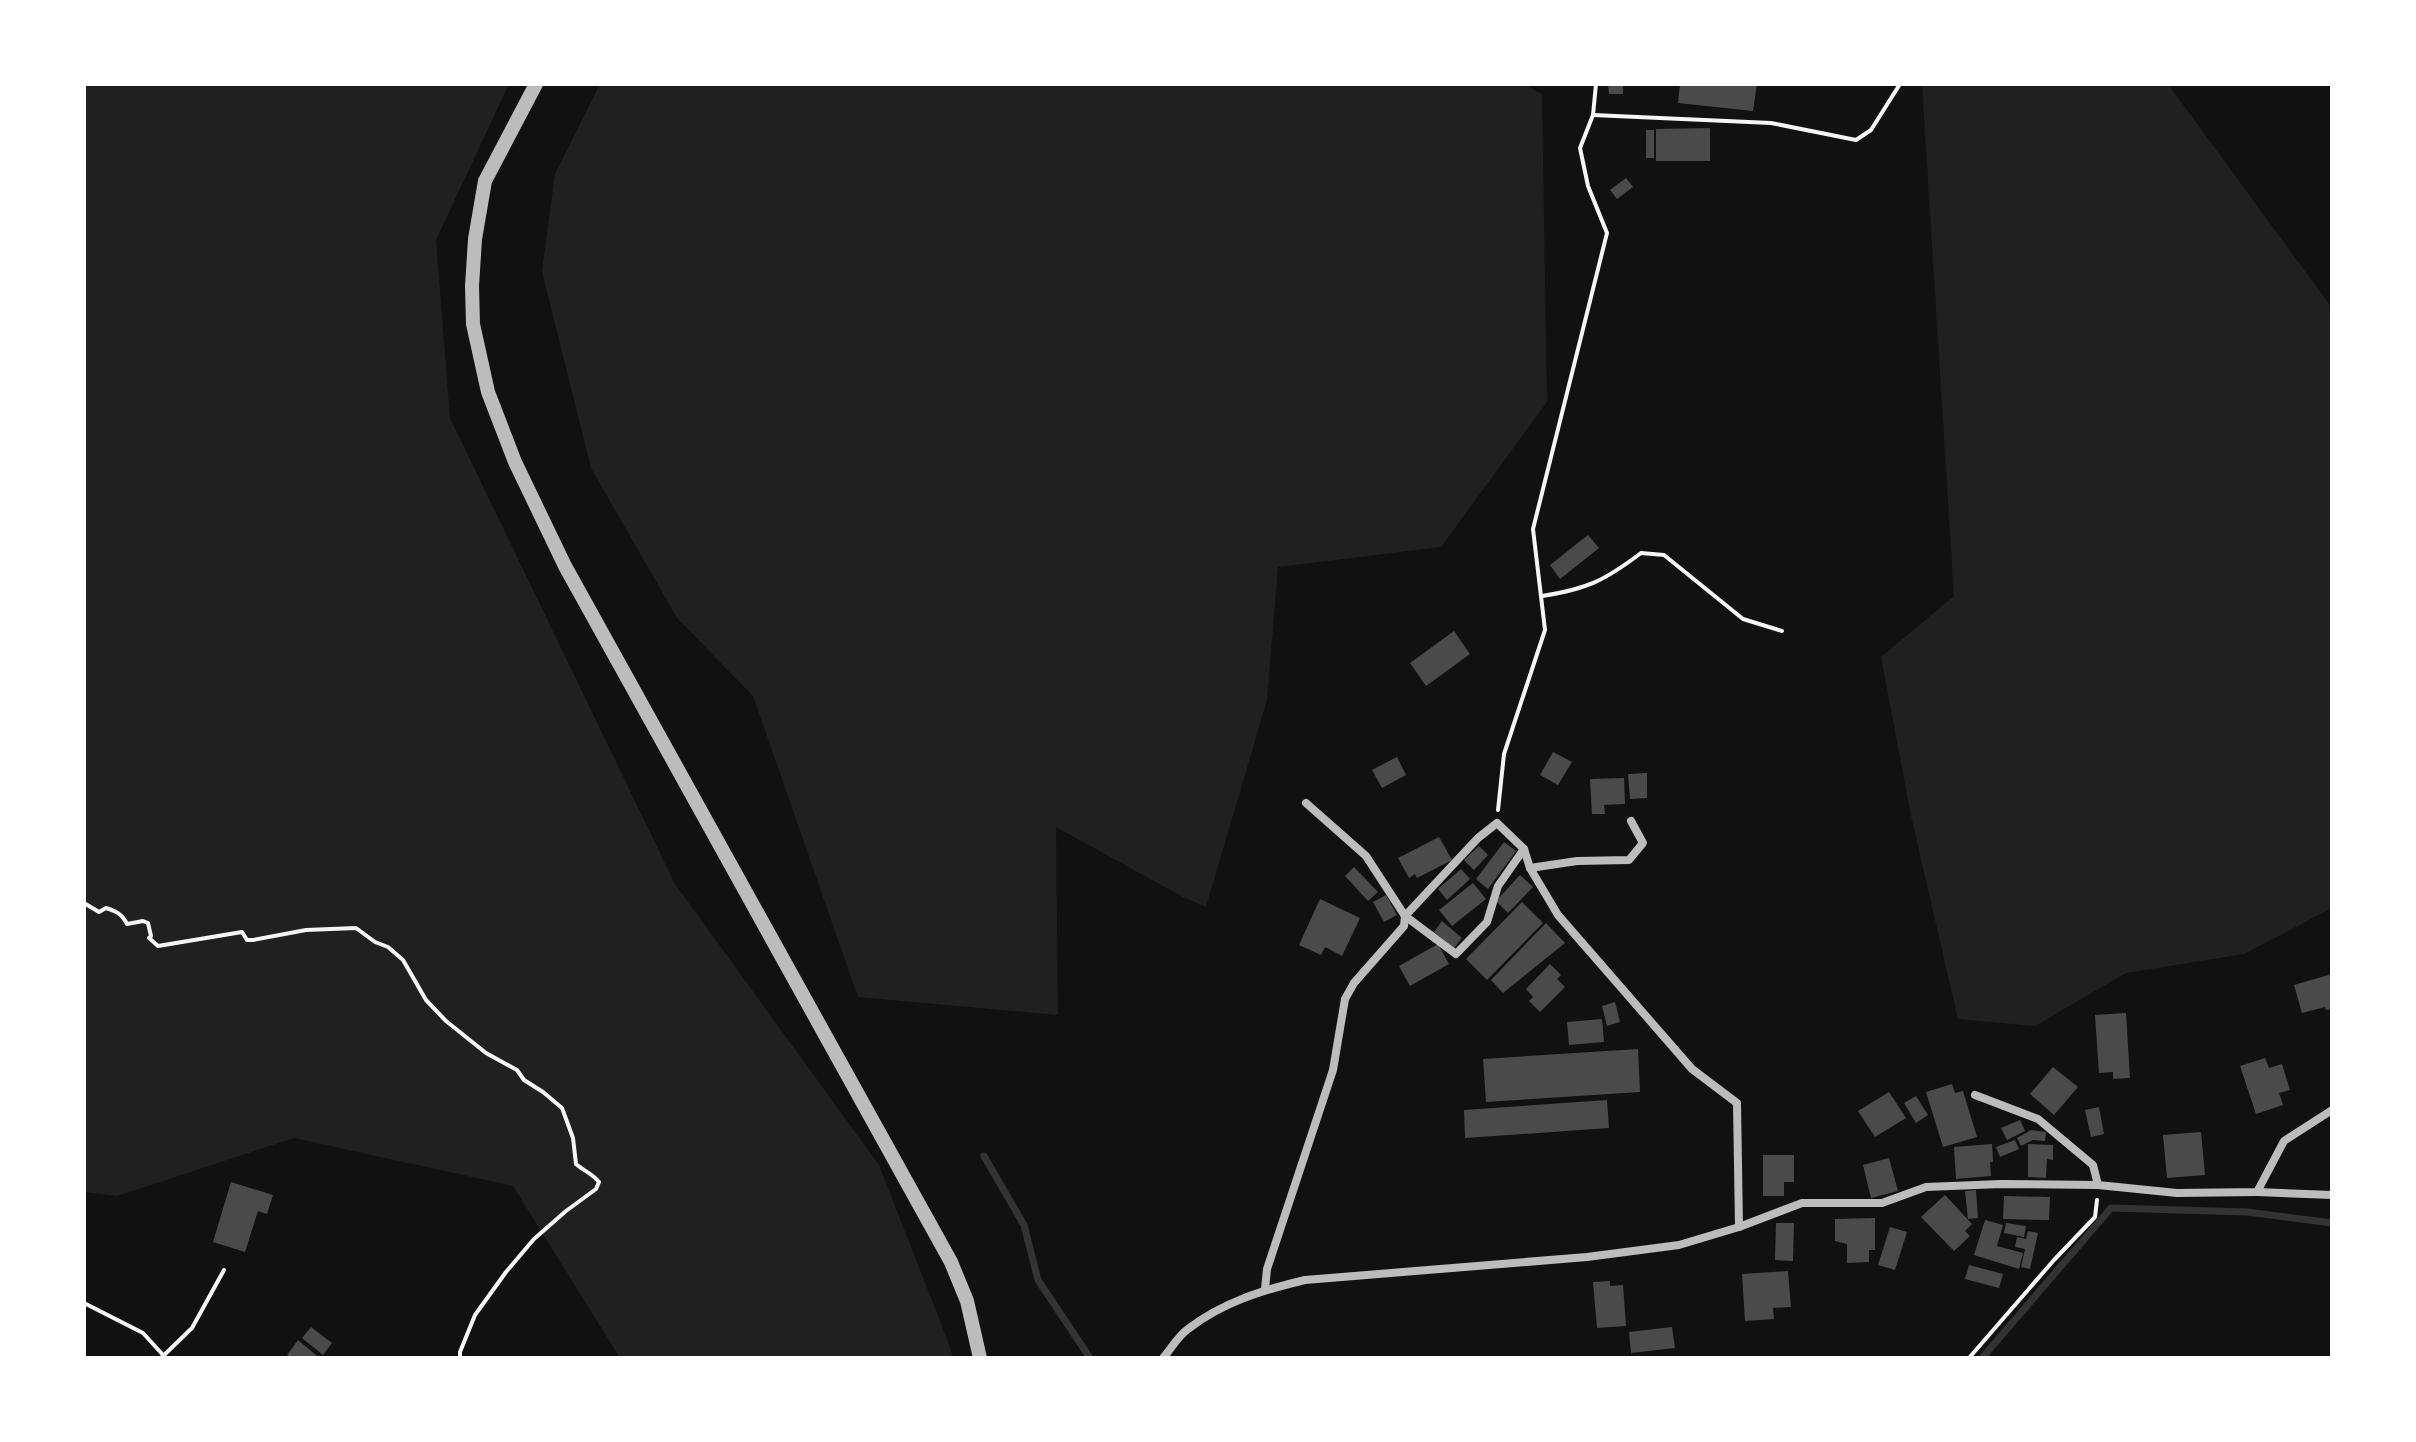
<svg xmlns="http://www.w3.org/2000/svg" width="2416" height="1442" font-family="Montserrat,sans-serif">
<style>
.green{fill:#202020}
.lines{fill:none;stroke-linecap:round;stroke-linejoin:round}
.stream{stroke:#333;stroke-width:7}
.building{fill:#4a4a4a}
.path{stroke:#f5f5f5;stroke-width:4}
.minor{stroke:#bcbcbc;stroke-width:8}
.tertiary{stroke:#bcbcbc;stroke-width:14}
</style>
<rect width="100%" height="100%" fill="#111"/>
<!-- green -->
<g class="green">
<polygon points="84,84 509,84 436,240 450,418 675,884 879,1165 947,1339 953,1358 620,1358 513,1186 294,1138 117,1196 84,1192"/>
<polygon points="600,84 1524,84 1542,94 1547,402 1441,547 1278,567 1267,700 1206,907 1183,897 1056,827 1058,1015 858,997 753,696 677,618 591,468 542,271 555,174"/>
<polygon points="1922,84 2168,84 2332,308 2332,908 2244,954 2126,973 2035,1026 1958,1019 1911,816 1881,657 1954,596"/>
</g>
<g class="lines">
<!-- stream -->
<g class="stream">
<polyline points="984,1156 1024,1225 1038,1280 1090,1358"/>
<polyline points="1982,1358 2111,1208 2247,1212 2332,1223"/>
</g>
</g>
<!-- building -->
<g class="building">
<polygon points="1608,84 1623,84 1623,94 1609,94"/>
<polygon points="1680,84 1757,84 1753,111 1678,103"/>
<polygon points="1710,128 1710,161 1656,161 1656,129"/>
<rect x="1646" y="130" width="8" height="28"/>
<polygon points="1626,178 1633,187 1617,199 1610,190"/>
<polygon points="1588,535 1599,548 1560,579 1550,565"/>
<polygon points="1454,631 1470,654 1426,686 1410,663"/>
<polygon points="1553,752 1572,762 1558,785 1540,775"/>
<polygon points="1397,757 1406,775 1382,788 1372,770"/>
<polygon points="1647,773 1647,798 1630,799 1628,774"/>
<polygon points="1624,778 1625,804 1604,805 1605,814 1592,814 1590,779"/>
<polygon points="1439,837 1452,860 1417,878 1415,874 1409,878 1398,858"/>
<polygon points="1504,842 1516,851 1488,889 1476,879"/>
<polygon points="1479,846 1488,855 1474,870 1464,860"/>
<polygon points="1354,867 1378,892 1368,901 1345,876"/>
<polygon points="1461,869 1470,879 1447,900 1438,889"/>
<polygon points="1520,875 1533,887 1508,913 1496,901"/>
<polygon points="1473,883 1486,899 1452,926 1439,910"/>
<polygon points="1386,895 1397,915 1384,922 1373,902"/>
<polygon points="1320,899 1360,918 1342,956 1325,947 1321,955 1299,945"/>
<polygon points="1522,902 1543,923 1487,980 1466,959"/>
<polygon points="1442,921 1462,938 1454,948 1434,932"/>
<polygon points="1546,923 1565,943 1503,993 1491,980"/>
<polygon points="1438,944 1449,964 1410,986 1399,966"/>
<polygon points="1550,964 1561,975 1557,979 1565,987 1540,1012 1529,1001 1533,997 1526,989"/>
<polygon points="2332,974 2332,1009 2326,1010 2325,1007 2302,1013 2294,985"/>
<polygon points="1615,1002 1620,1022 1607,1026 1602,1006"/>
<polygon points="2126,1013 2130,1078 2113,1079 2113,1072 2099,1073 2095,1015"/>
<polygon points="1602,1019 1604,1042 1569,1045 1567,1022"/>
<polygon points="1638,1049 1640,1092 1486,1102 1483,1059"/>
<polygon points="2265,1058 2269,1068 2282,1064 2290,1090 2279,1093 2283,1105 2256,1114 2240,1066"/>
<polygon points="2053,1067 2078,1087 2054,1115 2030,1094"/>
<polygon points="1952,1084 1955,1093 1963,1091 1977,1137 1943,1147 1926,1092"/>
<polygon points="1889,1092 1906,1118 1875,1137 1858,1111"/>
<polygon points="1916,1096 1928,1115 1916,1123 1904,1103"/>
<polygon points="1607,1100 1609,1128 1465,1138 1464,1110"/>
<polygon points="2099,1107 2104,1134 2091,1137 2085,1110"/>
<polygon points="2020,1120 2025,1131 2007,1140 2001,1128"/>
<polygon points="2031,1130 2046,1132 2045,1141 2033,1140 2021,1146 2017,1138"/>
<polygon points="2201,1132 2205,1175 2167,1178 2163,1135"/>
<polygon points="2015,1140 2019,1149 2000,1157 1996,1147"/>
<polygon points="1992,1144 1993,1162 1990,1162 1991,1176 1956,1179 1954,1147"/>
<polygon points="2028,1144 2053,1145 2053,1160 2047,1159 2046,1178 2028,1177"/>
<polygon points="1763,1155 1794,1155 1794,1182 1784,1182 1784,1196 1763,1196"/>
<polygon points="1889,1158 1898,1191 1871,1198 1863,1165"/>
<polygon points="231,1182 273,1195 267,1214 258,1211 245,1252 213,1242"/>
<polygon points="1976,1190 1978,1218 1968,1219 1965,1191"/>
<polygon points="1945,1195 1972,1224 1965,1231 1970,1236 1954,1251 1921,1217"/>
<polygon points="2004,1196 2050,1197 2049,1220 2003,1219"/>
<polygon points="1875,1218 1875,1250 1869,1250 1869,1262 1847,1263 1847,1244 1835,1241 1835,1219"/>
<polygon points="1985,1220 2003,1225 1997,1246 2023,1253 2019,1269 1974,1255"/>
<polygon points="1776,1223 1794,1223 1793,1261 1775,1260"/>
<polygon points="2006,1223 2026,1226 2024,1237 2004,1233"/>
<polygon points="1890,1227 1907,1232 1895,1270 1878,1265"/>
<polygon points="2028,1231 2038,1233 2030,1269 2021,1267 2025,1249 2015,1247 2017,1237 2026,1239"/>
<polygon points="1969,1265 2003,1274 1999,1288 1965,1279"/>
<polygon points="1788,1271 1791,1307 1773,1308 1774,1319 1745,1321 1742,1274"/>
<polygon points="1610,1281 1610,1286 1623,1285 1626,1326 1597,1328 1593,1282"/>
<polygon points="311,1327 332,1343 323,1355 302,1338"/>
<polygon points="1672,1327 1675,1348 1631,1353 1629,1332"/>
<polygon points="298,1340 317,1356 315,1358 291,1358 287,1355"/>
</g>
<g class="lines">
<!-- path -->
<g class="path">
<polyline points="1593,115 1771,123 1856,140 1871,130 1900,84"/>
<path d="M1542,596C1587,589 1604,581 1641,553L1664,555L1743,619L1782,631"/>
<polyline points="1498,810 1504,754 1545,630 1533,529 1607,233 1588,186 1580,148 1593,115 1596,84"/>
<path d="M84,903L99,912L106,908C116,911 122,914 127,924L143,921L148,923L151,936L149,938L158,946L242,932L247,940H253L306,930L356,928L375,942L388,947L403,960L426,1000L446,1021L486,1053L517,1070L524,1080L543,1092L562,1108L573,1138L576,1164C584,1171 593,1174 599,1182L596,1189L566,1211L534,1239L506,1272L475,1315L460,1352V1358"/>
<polyline points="84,1303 143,1333 163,1355"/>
<polyline points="161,1358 192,1328 224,1270"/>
<polyline points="1969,1358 2054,1260 2095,1217 2097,1200"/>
</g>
<!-- minor -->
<g class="minor">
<polyline points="1306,803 1366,856 1405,916 1456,954 1487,922 1498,886 1524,849"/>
<polyline points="1530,868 1577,861 1629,860 1643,843 1631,821"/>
<polyline points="1975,1095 2038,1119 2093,1165 2098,1185"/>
<polyline points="2257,1192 2332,1195"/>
<polyline points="1265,1289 1267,1269 1333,1070 1345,999 1354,983 1404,926 1405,916 1478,838 1497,823 1524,849 1530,868 1558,915 1692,1069 1737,1103 1739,1227"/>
<path d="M1163,1358C1171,1349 1178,1336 1188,1329C1223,1302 1263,1290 1305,1280L1587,1257L1679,1245L1739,1227L1802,1203H1882L1926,1187L2001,1184L2098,1185L2177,1193L2257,1192L2284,1141L2332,1110"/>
</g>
<!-- tertiary -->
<polyline class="tertiary" points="536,84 485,181 475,239 472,286 473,324 488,392 515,462 565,566 951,1262 967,1301 980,1358"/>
</g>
<!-- border -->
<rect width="2416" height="1442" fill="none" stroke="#ffffff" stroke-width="172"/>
</svg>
